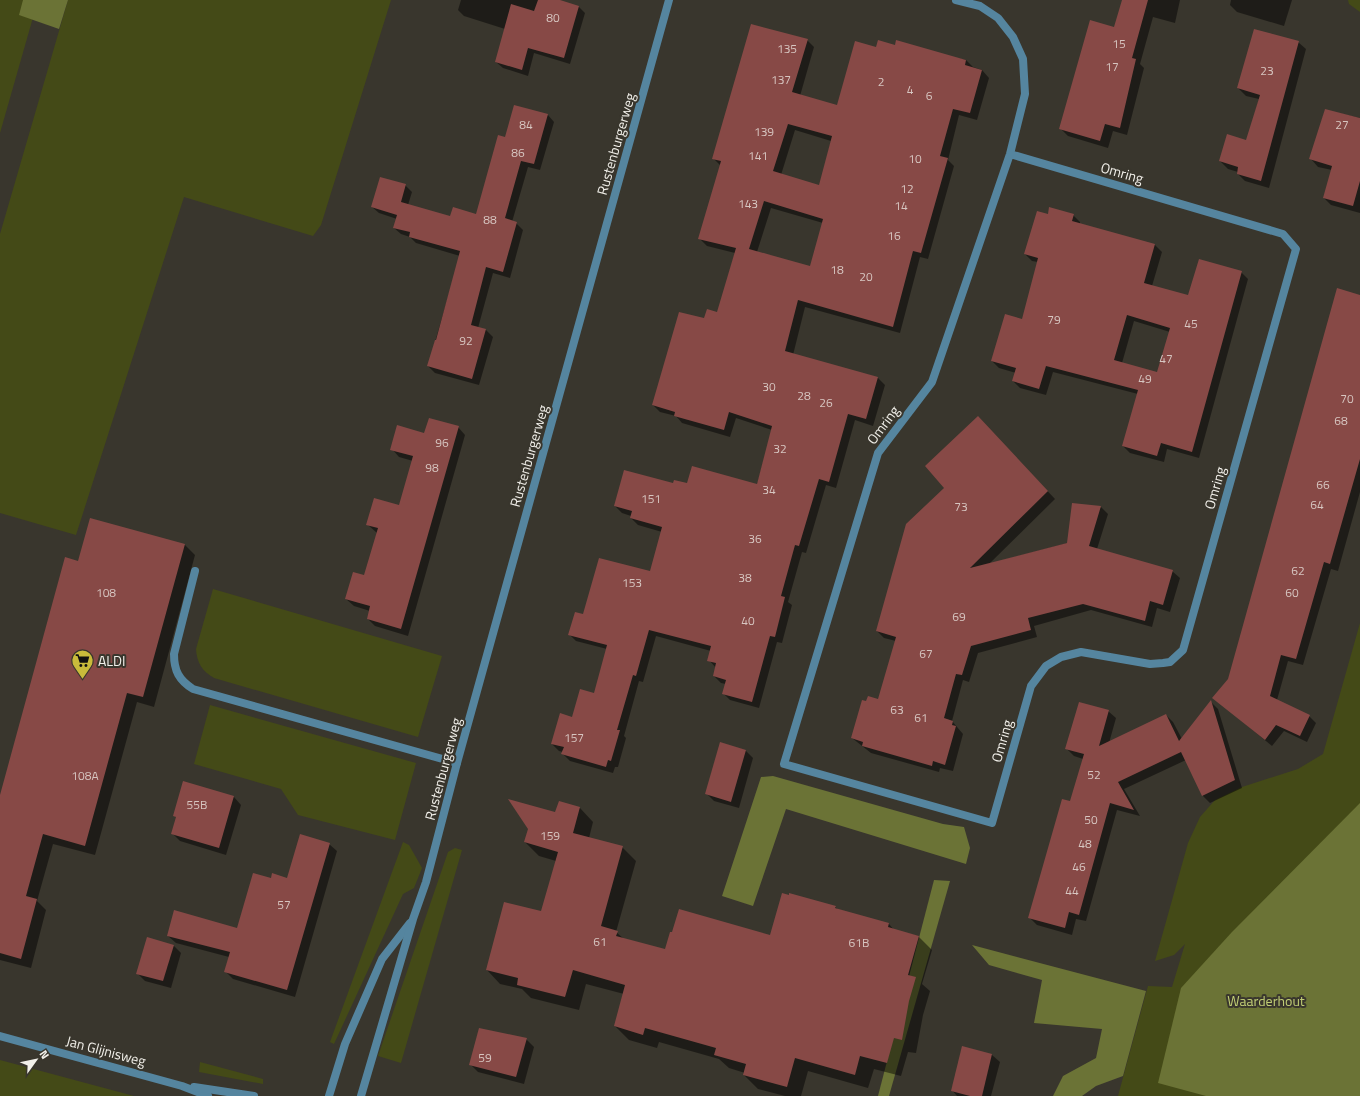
<svg xmlns="http://www.w3.org/2000/svg" width="1360" height="1096" font-family="'Titillium Web',sans-serif">
<style>
.green{fill:#444a17}
.forest{fill:#6b7336}
.shadow{fill:#0007;fill-rule:evenodd}
.building{fill:#874946;fill-rule:evenodd}
.lines{fill:none;stroke-linecap:round;stroke-linejoin:round}
.service{stroke:#55859f;stroke-width:8}
.minor{stroke:#55859f;stroke-width:8}
.tertiary{stroke:#55859f;stroke-width:8}
.labels{text-anchor:middle;stroke-width:4;stroke-linejoin:round;paint-order:stroke}
.number-label{font-size:12px;fill:#d7c6c1}
.street-label{font-size:14px;fill:#f2f0ea;stroke:#39362d}
.poi-label{font-size:14px;fill:#f2f0ea;stroke:#39362d;text-anchor:start}
.park-label{font-size:14px;fill:#c2cf75;stroke:#39362d}
</style>
<rect width="100%" height="100%" fill="#39362d"/>
<!-- green -->
<g class="green">
<polygon points="0,0 38,0 0,133"/>
<polygon points="68,0 391,0 321,225 313,236 184,197 76,535 0,513 0,234"/>
<polygon points="1348,0 1360,0 1360,12 1349,4"/>
<path d="M213,589L442,656L418,737L214,678C202,671 197,663 196,649Z"/>
<polygon points="1360,623 1360,1096 1118,1096 1148,986 1172,987 1185,944 1174,955 1155,961 1188,843 1200,817 1215,800 1242,787 1298,769 1323,754"/>
<polygon points="210,705 416,763 395,840 298,815 281,789 194,764"/>
<polygon points="403,842 409,845 422,868 414,888 403,894 334,1044 330,1042"/>
<polygon points="455,848 462,850 401,1063 378,1056 448,852"/>
<polygon points="0,1060 134,1096 0,1096"/>
<polygon points="200,1062 263,1079 263,1084 199,1072"/>
</g>
<!-- forest -->
<g class="forest">
<polygon points="23,0 68,0 59,29 19,15"/>
<polygon points="773,776 943,824 964,827 970,848 966,864 786,809 753,906 722,896 761,777"/>
<polygon points="1360,803 1360,1096 1206,1096 1158,1083 1181,988 1232,932"/>
<polygon points="934,880 950,881 889,1096 878,1096"/>
<polygon points="972,945 1146,991 1123,1076 1096,1086 1082,1096 1053,1096 1063,1076 1096,1058 1102,1029 1034,1023 1042,980 989,965"/>
</g>
<!-- shadow -->
<g class="shadow">
<polygon points="461,0 556,0 579,7 585,13 570,64 534,53 528,76 503,68 496,62 505,29 464,16 458,10"/>
<polygon points="1123,0 1180,0 1175,23 1153,17 1140,64 1144,68 1127,135 1113,131 1108,148 1068,136 1061,129 1115,28"/>
<polygon points="1231,0 1292,0 1284,26 1237,12 1230,5"/>
<path d="M807,40L814,47L800,96L837,106L876,49L896,46L966,60L973,67L982,70L989,78L977,120L959,115L948,160L954,166L928,259L920,257L900,333L805,307L793,355L878,378L885,385L873,426L855,420L836,488L826,485L806,553L802,552L788,602L792,605L782,643L777,642L759,708L730,700L723,693L726,684L721,683L714,676L716,668L709,660L711,651L656,636L643,682L639,681L624,736L626,738L618,767H615L613,773L570,761L563,754V752L559,751L552,744L595,694L607,649L576,641L569,634L584,615L651,573L662,532L638,525L631,518V516L622,513L615,506L673,485H757L772,430L736,418L730,437L682,423L676,416L660,412L653,405L705,320L718,313L735,253L707,246L700,239L721,166L714,159ZM795,130L831,141L820,186L781,175ZM771,208L823,223L811,268L757,252Z"/>
<polygon points="1298,42 1306,49 1269,188 1245,181 1238,174 1238,172 1228,169 1220,161 1247,141 1259,99 1246,96 1238,88"/>
<polygon points="1325,110 1360,118 1360,213 1331,205 1324,198 1332,170 1318,167 1311,159"/>
<polygon points="548,115 554,122 540,170 528,167 512,222 516,223 523,230 510,278 493,273 478,328 486,330 493,337 479,385 435,373 428,366 460,256 416,243 410,237 401,234 394,228 397,219 379,213 372,207 405,185 412,192 408,205 451,217 477,215 506,139"/>
<path d="M1048,215H1073L1080,222V224L1155,245L1162,252L1152,286L1189,296L1241,272L1248,279L1199,458L1167,449L1164,462L1130,453L1123,446L1138,394L1053,372L1046,395L1020,388L1013,381L1016,373L999,368L992,361L1023,320L1038,262L1032,261L1025,254ZM1134,321L1170,332L1158,374L1122,363Z"/>
<polygon points="1360,296 1360,492 1338,571 1331,569 1303,665 1288,661 1277,700 1309,716 1316,723 1307,742 1284,731 1272,746 1214,698 1229,679"/>
<polygon points="985,425 1055,499 989,564 1068,543 1101,507 1108,514 1097,549 1172,571 1180,578 1170,612 1157,608 1152,627 1091,610 1034,626 1037,637 978,653 969,682 963,680 952,721 963,734 953,771 940,768 939,772 871,753 852,738 867,702 879,700 896,641 884,638 877,631 946,488"/>
<polygon points="458,427 465,435 408,636 375,626 368,619 370,611 354,606 346,599 365,577 377,533 368,525 400,506 413,461 399,457 392,449 425,434"/>
<polygon points="185,545 195,555 154,707 137,702 95,855 53,844 37,901 46,910 31,968 0,960 0,799 79,562"/>
<polygon points="1211,702 1218,709 1242,788 1210,803 1203,796 1186,760 1124,789 1140,816 1117,810 1086,921 1076,919 1072,935 1037,925 1030,918 1071,803 1083,759 1074,756 1067,749 1108,711 1116,718 1109,743 1166,715 1173,722 1182,739"/>
<polygon points="721,743 746,751 753,758 739,808 714,801 706,793"/>
<polygon points="234,797 241,805 226,855 180,841 172,833 177,818 174,815"/>
<polygon points="580,808 593,822 589,838 622,847 636,861 616,932 624,939 666,950 770,937 835,907 839,910 889,924 894,930 918,936 932,950 922,984 930,991 923,1015 916,1053 908,1052 901,1076 874,1069 868,1088 808,1071 801,1096 785,1096 758,1089 744,1075 745,1073 729,1068 719,1059 659,1042 657,1048 629,1040 615,1026 624,994 586,984 579,1010 531,998 522,989 500,984 487,970 542,912 556,861 539,856 525,842 556,813"/>
<polygon points="329,844 337,851 295,997 233,979 225,971 229,957 176,943 168,936 237,929 271,879 288,879"/>
<polygon points="173,945 181,953 171,988 145,981 138,974"/>
<polygon points="526,1039 534,1047 524,1084 478,1072 470,1064"/>
<polygon points="963,1047 992,1055 1000,1062 991,1096 957,1096 952,1090"/>
</g>
<!-- building -->
<g class="building">
<polygon points="538,0 560,0 579,6 564,58 528,48 522,70 495,62 511,4 534,11"/>
<polygon points="1122,0 1148,0 1132,58 1136,59 1120,128 1105,124 1100,141 1059,129 1090,20 1114,27"/>
<path d="M751,24L808,39L792,92L837,105L855,41L876,47L878,40L895,45L896,40L966,60L965,65L982,70L970,113L953,109L940,156L948,158L921,253L913,251L893,327L798,300L785,351L878,377L866,419L848,414L829,482L819,479L799,546L795,545L781,596L785,597L775,637L770,636L752,702L722,694L726,680L713,676L716,663L707,661L711,646L649,630L636,676L633,675L617,730H620L611,761L608,760L606,767L561,754L564,747L551,744L560,713L572,717L580,689L594,693L607,645L568,635L575,612L583,614L599,558L650,571L662,527L630,518L632,511L614,506L624,470L673,483L674,480L687,483L692,466L757,484L772,426L729,412L724,430L674,416L675,412L652,405L679,312L704,318L707,309L717,312L736,248L698,239L721,161L712,159ZM788,124L832,136L819,185L773,171ZM764,201L823,219L810,266L749,249Z"/>
<polygon points="1254,29 1299,41 1261,181 1237,174 1238,167 1219,161 1227,134 1246,140 1260,95 1237,88"/>
<polygon points="514,105 548,114 534,164 521,161 505,218 517,222 503,272 486,267 471,325 486,329 472,379 427,366 435,340 436,340 460,251 409,237 410,232 393,228 397,215 371,207 380,177 406,184 401,202 450,216 453,207 476,214 498,135 505,137"/>
<polygon points="1325,109 1360,118 1360,181 1353,206 1323,198 1332,166 1309,159"/>
<path d="M1049,207L1074,214L1072,221L1155,244L1144,283L1188,295L1199,259L1242,271L1192,452L1161,443L1157,456L1122,446L1138,390L1046,366L1039,389L1012,381L1016,368L991,361L1005,314L1022,319L1038,258L1024,254L1037,211L1048,214ZM1127,315L1170,328L1157,372L1114,360Z"/>
<polygon points="1337,288 1360,295 1360,459 1330,564 1324,562 1296,659 1281,655 1270,696 1310,715 1300,736 1276,725 1265,740 1212,698 1228,679"/>
<polygon points="978,416 1048,491 970,568 1067,543 1072,503 1101,506 1089,546 1173,570 1163,605 1150,601 1145,621 1083,604 1028,618 1031,630 971,646 962,675 956,674 944,718 953,721 952,725 956,726 945,765 933,761 932,766 862,746 863,742 851,738 862,700 866,701 868,696 878,699 896,637 876,631 906,524 944,488 925,466"/>
<polygon points="429,418 459,426 401,629 367,619 370,606 345,599 353,572 364,575 378,528 366,525 374,498 399,505 413,456 390,450 397,425 424,433"/>
<polygon points="90,518 185,544 143,697 127,693 85,846 43,834 26,896 37,899 21,959 0,953 0,795 65,557 78,561"/>
<polygon points="1211,700 1235,780 1202,796 1181,752 1118,782 1134,810 1110,803 1079,915 1069,912 1065,928 1028,918 1062,799 1070,801 1084,754 1065,749 1079,702 1109,710 1099,746 1166,714 1179,741"/>
<polygon points="720,742 746,750 731,802 705,794"/>
<polygon points="183,781 234,796 219,848 171,834 176,817 173,816"/>
<polygon points="508,799 555,812 559,801 580,807 573,833 623,846 601,926 618,931 616,936 665,949 670,932 672,932 679,909 770,935 782,893 789,895 789,893 836,906 835,908 889,923 888,927 919,936 908,975 916,977 909,1001 902,1040 894,1038 887,1063 860,1056 855,1075 795,1058 787,1087 743,1075 746,1064 714,1055 716,1048 645,1028 643,1035 614,1026 625,985 573,970 565,997 517,985 518,978 486,970 504,902 541,911 558,852 524,842 528,829"/>
<polygon points="300,834 330,843 287,990 224,972 230,952 167,936 174,910 237,928 253,873 271,878 272,873 287,878"/>
<polygon points="147,937 174,945 163,981 136,974"/>
<polygon points="479,1028 527,1038 516,1077 469,1065"/>
<polygon points="962,1046 992,1054 982,1096 970,1096 951,1091"/>
</g>
<g class="lines">
<!-- service -->
<path class="service" d="M195,571L174,654C174,671 179,680 193,689L457,763"/>
<!-- minor -->
<polyline class="minor" points="956,0 980,6 998,18 1013,37 1023,59 1025,94 1010,154 932,382 878,453 784,764 992,823 1031,686 1046,666 1061,657 1081,652 1150,664 1163,663 1170,662 1183,650 1296,249 1283,234 1010,154"/>
<!-- tertiary -->
<g class="tertiary">
<polyline points="0,1036 182,1086 208,1096"/>
<polyline points="194,1087 254,1096"/>
<polyline points="329,1096 345,1044 382,959 410,923"/>
<polyline points="361,1096 413,919 426,882 457,763 669,0"/>
</g>
</g>
<!-- icons -->
<defs>
<symbol id="supermarket-pin" viewBox="-11 -11 22 30"><path d="M0 17L-7.5 6A9.5 9.5 0 1 1 7.5 6Z" fill="#c9bb3b" stroke="#39362d"/><path d="M-6-5.5h2.5l.6 2H6L4.5 2H-2.5L-4.4-4H-6ZM-1.5 3.2a1.3 1.3 0 1 0 .1 0ZM3 3.2a1.3 1.3 0 1 0 .1 0Z" fill="#111"/></symbol>
</defs>
<g fill-rule="evenodd">
<use href="#supermarket-pin" x="70" y="648" width="25" height="34"/>
</g>
<g class="labels">
<!-- number labels -->
<g class="number-label">
<text x="553" y="22">80</text>
<text x="1119" y="48">15</text>
<text x="787" y="53">135</text>
<text x="1112" y="71">17</text>
<text x="1267" y="75">23</text>
<text x="781" y="84">137</text>
<text x="881" y="86">2</text>
<text x="910" y="94">4</text>
<text x="929" y="100">6</text>
<text x="526" y="129">84</text>
<text x="1342" y="129">27</text>
<text x="764" y="136">139</text>
<text x="518" y="157">86</text>
<text x="758" y="160">141</text>
<text x="915" y="163">10</text>
<text x="907" y="193">12</text>
<text x="748" y="208">143</text>
<text x="901" y="210">14</text>
<text x="490" y="224">88</text>
<text x="894" y="240">16</text>
<text x="837" y="274">18</text>
<text x="866" y="281">20</text>
<text x="1054" y="324">79</text>
<text x="1191" y="328">45</text>
<text x="466" y="345">92</text>
<text x="1166" y="363">47</text>
<text x="1145" y="383">49</text>
<text x="769" y="391">30</text>
<text x="804" y="400">28</text>
<text x="1347" y="403">70</text>
<text x="826" y="407">26</text>
<text x="1341" y="425">68</text>
<text x="442" y="447">96</text>
<text x="780" y="453">32</text>
<text x="432" y="472">98</text>
<text x="1323" y="489">66</text>
<text x="769" y="494">34</text>
<text x="651" y="503">151</text>
<text x="1317" y="509">64</text>
<text x="961" y="511">73</text>
<text x="755" y="543">36</text>
<text x="1298" y="575">62</text>
<text x="745" y="582">38</text>
<text x="632" y="587">153</text>
<text x="106" y="597">108</text>
<text x="1292" y="597">60</text>
<text x="959" y="621">69</text>
<text x="748" y="625">40</text>
<text x="926" y="658">67</text>
<text x="897" y="714">63</text>
<text x="921" y="722">61</text>
<text x="574" y="742">157</text>
<text x="1094" y="779">52</text>
<text x="85" y="780">108A</text>
<text x="197" y="809">55B</text>
<text x="1091" y="824">50</text>
<text x="550" y="840">159</text>
<text x="1085" y="848">48</text>
<text x="1079" y="871">46</text>
<text x="1072" y="895">44</text>
<text x="284" y="909">57</text>
<text x="600" y="946">61</text>
<text x="859" y="947">61B</text>
<text x="485" y="1062">59</text>
</g>
<!-- street labels -->
<g class="street-label">
<text transform="translate(616 144) rotate(-74)" y="5">Rustenburgerweg</text>
<text transform="translate(1122 173) rotate(16)" y="5">Omring</text>
<text transform="translate(883 425) rotate(-53)" y="5">Omring</text>
<text transform="translate(529 456) rotate(-74)" y="5">Rustenburgerweg</text>
<text transform="translate(1215 488) rotate(-74)" y="5">Omring</text>
<text transform="translate(1002 741) rotate(-74)" y="5">Omring</text>
<text transform="translate(443 769) rotate(-75)" y="5">Rustenburgerweg</text>
<text transform="translate(106 1051) rotate(15)" y="5">Jan Glijnisweg</text>
</g>
<!-- poi labels -->
<g class="poi-label">
<text x="98" y="666">ALDI</text>
</g>
<!-- park labels -->
<g class="park-label">
<text x="1266" y="1006">Waarderhout</text>
</g>
</g>
<!-- north arrow -->
<g transform="translate(36 1060) rotate(57)" stroke="#39362d" stroke-width="3" paint-order="stroke">
<path d="M0-3L7 15L0 10L-7 15Z" fill="#f2f0ea"/>
<text y="-6" font-size="11" font-weight="bold" text-anchor="middle" fill="#f2f0ea">N</text>
</g>
</svg>
